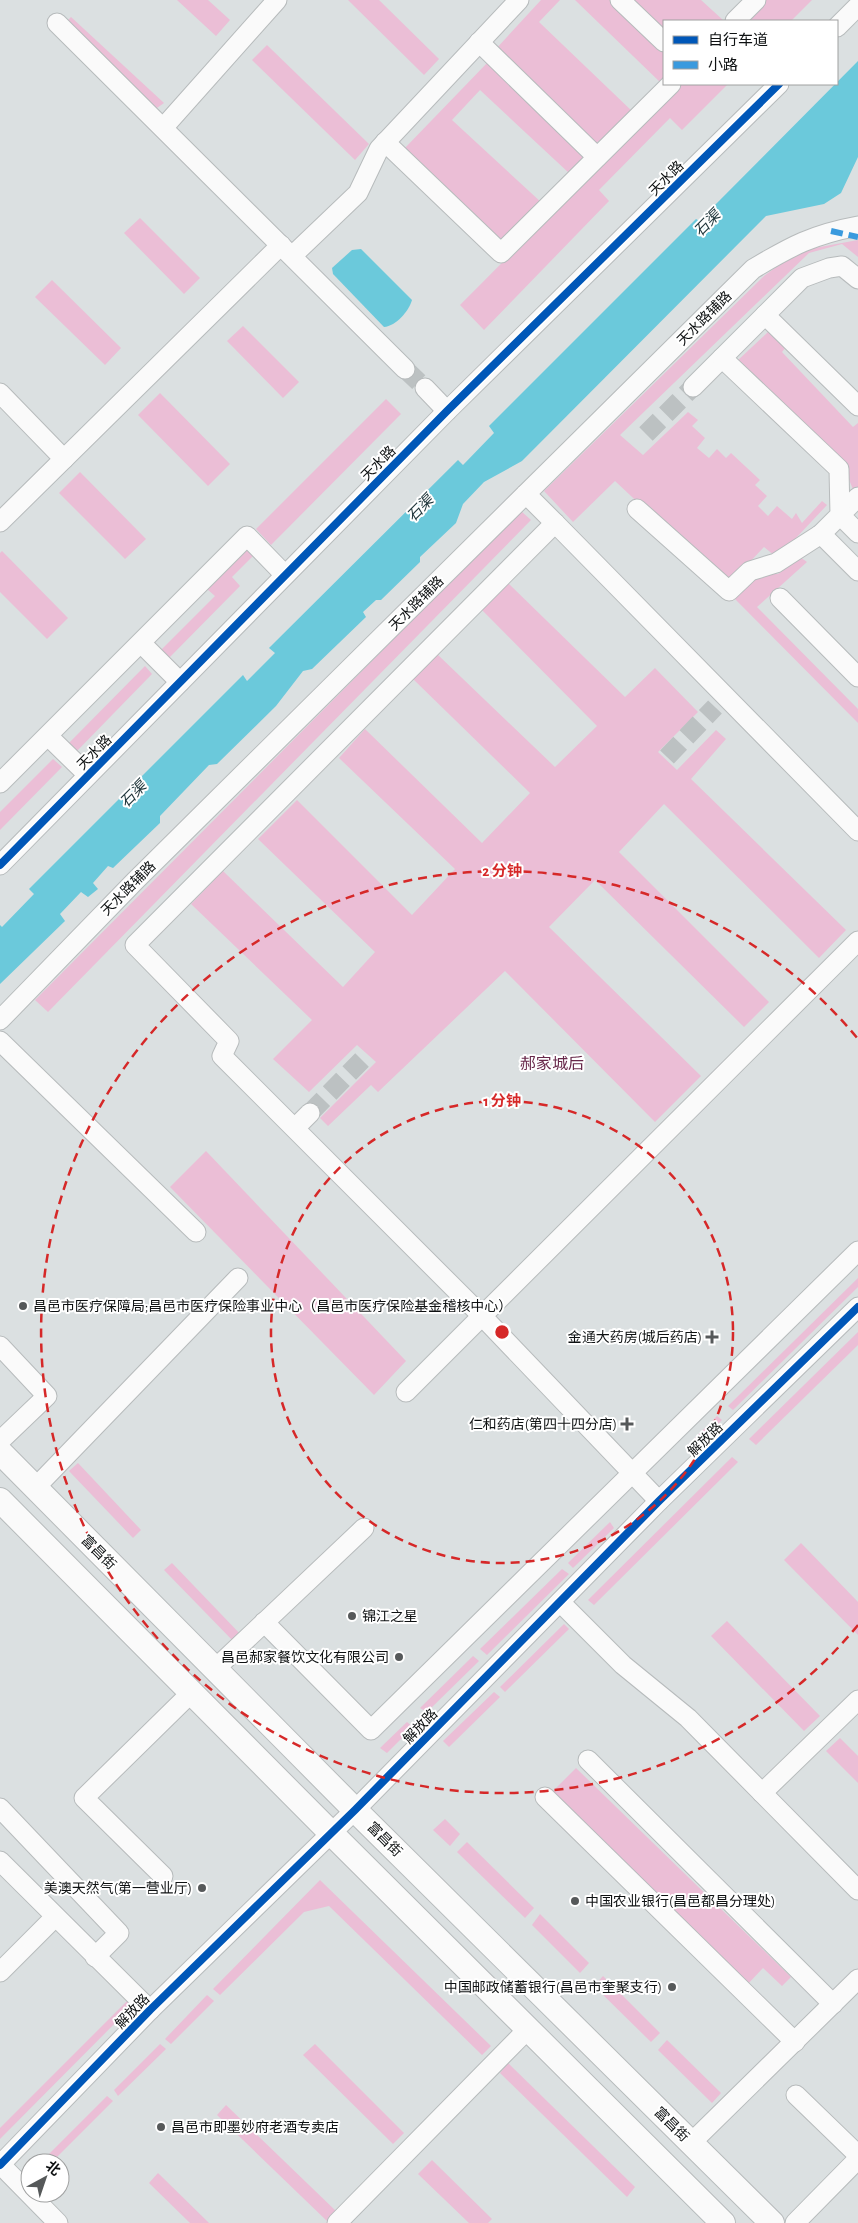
<svg xmlns="http://www.w3.org/2000/svg" width="858" height="2223" font-family="'Alegreya Sans','Noto Sans SC',sans-serif">
<style>
.green{fill:#ebbed6;fill-rule:evenodd}
.water{fill:#6bc9db}
.lines{fill:none;stroke-linecap:round;stroke-linejoin:round}
.minor-tunnel{stroke:#bcc1c2;stroke-width:19;stroke-dasharray:19 9;stroke-linecap:butt}
.minor-casing{stroke:#b7bbbc;stroke-width:21}
.major-casing{stroke:#b7bbbc;stroke-width:26}
.minor{stroke:#fafafa;stroke-width:19}
.major{stroke:#fafafa;stroke-width:24}
.quiet{stroke:#3a9ade;stroke-width:6;stroke-dasharray:12 6;stroke-linecap:butt}
.cycleway-casing{stroke:#fff;stroke-width:11}
.cycleway{stroke:#0057b8;stroke-width:8}
.ring{fill:none;stroke:#d62828;stroke-width:2.5;stroke-dasharray:9 6}
.poi-dot{fill:#56595a;stroke:#fff;stroke-width:2}
.labels{text-anchor:middle;stroke-width:4;stroke-linejoin:round;paint-order:stroke}
.street-label{font-size:14px;fill:#0e1112;stroke:#fff}
.poi-label{font-size:14px;fill:#0e1112;stroke:#fff;text-anchor:end}
.water-label{font-size:15px;font-style:italic;fill:#21373c;stroke:#fff}
.quarter-label{font-size:16px;fill:#68294b;stroke:#fff}
.centre{fill:#d62828;stroke:#fff;stroke-width:2.5}
.ring-label{font-size:15px;text-anchor:middle;font-weight:bold;fill:#d62828;stroke:#fff;stroke-width:4;stroke-linejoin:round;paint-order:stroke}
</style>
<rect width="100%" height="100%" fill="#dbe0e1"/>
<!-- green -->
<g class="green">
<polygon points="177,0 208,0 230,20 216,36"/>
<polygon points="348,0 379,0 439,59 424,75"/>
<polygon points="541,0 560,0 539,22 634,113 662,84 575,0 612,0 664,48 664,84 620,129 592,145 494,51"/>
<polygon points="630,0 701,0 724,21 664,21 664,33"/>
<polygon points="764,0 812,0 791,21 742,21"/>
<polygon points="71,17 164,103 154,110 65,23"/>
<polygon points="267,45 369,144 355,160 252,60"/>
<path d="M488,62L582,154V163L507,242L496,241L403,150ZM480,90L570,174L542,203L452,120Z"/>
<polygon points="680,84 728,84 682,130 670,118 599,190 609,201 484,330 460,305"/>
<polygon points="140,218 200,278 184,294 124,233"/>
<polygon points="858,240 858,257 842,244 809,253 620,435 643,455 688,412 698,420 692,426 705,438 697,448 709,458 717,449 726,458 731,453 760,480 755,485 767,496 758,506 768,516 777,506 792,519 796,513 802,523 822,501 827,505 796,538 775,556 764,547 727,586 615,481 573,522 544,491 764,276 798,251"/>
<polygon points="52,280 121,348 105,365 35,297"/>
<polygon points="243,326 299,382 283,398 227,341"/>
<polygon points="768,332 786,347 782,352 853,427 858,423 858,488 854,492 848,477 736,362"/>
<polygon points="160,393 230,464 208,486 138,415"/>
<polygon points="386,399 401,414 271,545 256,529"/>
<polygon points="80,472 146,539 125,559 59,493"/>
<polygon points="521,511 531,520 48,1012 35,1000"/>
<polygon points="246,549 253,556 232,577 240,586 168,659 161,650 215,596 207,589"/>
<polygon points="2,551 68,618 47,639 0,592 0,553"/>
<polygon points="800,557 807,562 757,607 858,709 858,723 734,598 759,573 778,574"/>
<polygon points="508,583 625,697 655,668 698,712 658,752 677,770 716,730 726,739 691,779 846,930 819,958 664,804 619,852 769,1002 744,1027 595,880 549,927 701,1076 655,1122 505,971 378,1092 371,1085 328,1126 320,1118 376,1062 357,1045 309,1092 273,1059 312,1020 191,904 223,871 343,987 375,952 258,839 297,800 412,915 455,869 339,758 365,729 482,843 530,793 413,679 437,654 555,767 597,726 482,610"/>
<polygon points="145,666 152,674 76,752 68,744"/>
<polygon points="53,759 62,767 0,830 0,812"/>
<polygon points="206,1151 406,1361 374,1395 170,1187"/>
<polygon points="858,1278 858,1287 733,1410 728,1406"/>
<polygon points="858,1332 858,1345 756,1445 749,1439"/>
<polygon points="717,1416 722,1420 691,1451 686,1447"/>
<polygon points="732,1457 738,1462 594,1605 588,1600"/>
<polygon points="78,1463 141,1530 133,1538 69,1471"/>
<polygon points="610,1522 614,1528 573,1568 568,1563"/>
<polygon points="801,1543 858,1602 858,1635 784,1560"/>
<polygon points="172,1563 243,1637 236,1644 164,1570"/>
<polygon points="562,1569 569,1574 487,1655 480,1649"/>
<polygon points="727,1621 820,1716 804,1731 711,1636"/>
<polygon points="564,1624 569,1629 505,1692 500,1687"/>
<polygon points="473,1656 479,1661 427,1712 420,1708"/>
<polygon points="494,1692 500,1697 449,1747 443,1741"/>
<polygon points="407,1722 413,1727 387,1753 380,1748"/>
<polygon points="840,1738 858,1756 858,1783 826,1751"/>
<polygon points="576,1768 791,1977 782,1986 763,1968 746,1986 552,1792"/>
<polygon points="445,1819 460,1834 450,1846 433,1830"/>
<polygon points="467,1842 534,1908 525,1918 457,1852"/>
<polygon points="320,1880 491,2046 482,2055 329,1906 304,1912 220,1995 213,1989"/>
<polygon points="540,1914 589,1963 580,1973 532,1925"/>
<polygon points="603,1976 660,2033 651,2042 594,1986"/>
<polygon points="207,1995 214,2001 171,2044 165,2039"/>
<polygon points="131,1997 135,2003 0,2139 0,2128"/>
<polygon points="667,2040 721,2093 712,2103 658,2050"/>
<polygon points="160,2044 166,2049 118,2096 114,2090"/>
<polygon points="315,2044 404,2133 393,2144 303,2055"/>
<polygon points="508,2063 635,2187 627,2197 500,2073"/>
<polygon points="107,2096 113,2101 51,2163 40,2163"/>
<polygon points="226,2105 337,2212 328,2222 217,2115"/>
<polygon points="432,2160 492,2219 488,2223 469,2223 418,2174"/>
<polygon points="158,2173 209,2223 190,2223 149,2183"/>
</g>
<!-- water -->
<g class="water">
<polygon points="858,61 858,157 841,193 824,204 766,216 522,461 484,482 463,504 456,523 420,557 420,562 381,600 376,600 363,612 366,617 312,669 303,671 276,706 217,764 209,765 160,816 160,823 113,868 108,866 93,883 98,889 88,897 81,892 60,914 65,921 0,984 0,925 2,927 34,894 29,889 243,675 247,681 275,653 269,648 458,460 463,465 494,433 489,426 696,219 703,223 708,221 718,211 715,205"/>
<path d="M361,249L412,300C409,311 396,326 384,327L333,274L332,268L352,250Z"/>
</g>
<g class="lines">
<!-- minor-tunnel -->
<g class="minor-tunnel">
<polyline points="405,369 425,388"/>
<polyline points="646,434 693,387"/>
<polyline points="667,757 715,707"/>
<polyline points="310,1113 362,1060"/>
</g>
<defs>
<g id="minor">
<polyline points="620,0 664,42"/>
<polyline points="735,21 756,0"/>
<polyline points="57,23 405,369"/>
<polyline points="837,27 858,6"/>
<polyline points="479,42 597,157"/>
<polyline points="163,128 277,0"/>
<polyline points="385,142 501,253 671,84"/>
<polyline points="292,256 358,193 379,149 519,0"/>
<polyline points="765,315 858,406"/>
<polyline points="693,387 802,278 829,268 842,266 858,279"/>
<polyline points="425,388 447,411"/>
<polyline points="0,393 64,459"/>
<polyline points="526,494 555,523"/>
<polyline points="858,497 840,515 858,533"/>
<polyline points="637,509 729,591 750,571 776,563 821,534 840,515 839,469 722,358"/>
<polyline points="0,522 281,245"/>
<polyline points="821,534 858,571"/>
<polyline points="780,598 858,677"/>
<polyline points="141,643 180,682"/>
<polyline points="48,736 88,775"/>
<polyline points="0,783 247,536 285,575"/>
<polyline points="858,831 555,523 135,945 229,1041 222,1056 482,1316 858,941"/>
<polyline points="0,865 447,411 779,84"/>
<path d="M0,1020L135,881L753,269C791,246 814,234 858,226"/>
<polyline points="0,1041 196,1232"/>
<polyline points="295,1128 310,1113"/>
<polyline points="0,1346 47,1396 0,1441"/>
<polyline points="406,1392 482,1316 659,1501"/>
<polyline points="35,1488 238,1278"/>
<polyline points="560,1602 623,1665 688,1718 858,1890"/>
<polyline points="264,1622 371,1730 858,1251"/>
<polyline points="215,1669 364,1528"/>
<polyline points="588,1760 833,2004"/>
<polyline points="762,1793 858,1700"/>
<polyline points="545,1797 795,2042"/>
<polyline points="0,1808 119,1933 95,1957"/>
<polyline points="0,1861 150,2010"/>
<polyline points="163,1876 84,1798 191,1693"/>
<polyline points="0,1972 55,1917"/>
<polyline points="796,2095 858,2155"/>
<polyline points="691,2143 858,1979"/>
<polyline points="0,2164 58,2223"/>
<polyline points="0,2165 150,2010 355,1810 659,1501 858,1307"/>
<polyline points="337,2223 528,2029"/>
<polyline points="795,2223 858,2159"/>
</g>
<g id="major">
<polyline points="0,1452 355,1810 772,2223"/>
<polyline points="0,1500 330,1832 723,2223"/>
</g>
</defs>
<!-- minor casing -->
<use href="#minor" class="minor-casing"/>
<!-- major casing -->
<use href="#major" class="major-casing"/>
<!-- minor -->
<use href="#minor" class="minor"/>
<!-- major -->
<use href="#major" class="major"/>
<!-- quiet -->
<polyline class="quiet" points="831,231 858,237"/>
<defs>
<g id="cycleway">
<polyline points="0,865 447,411 779,84"/>
<polyline points="0,2165 150,2010 355,1810 659,1501 858,1307"/>
</g>
</defs>
<!-- cycleway casing -->
<use href="#cycleway" class="cycleway-casing"/>
<!-- cycleway -->
<use href="#cycleway" class="cycleway"/>
</g>
<!-- distance rings -->
<g class="ring">
<circle cx="502" cy="1332" r="231"/>
<path d="M858 1625A461 461 0 1 1 858 1039"/>
</g>
<!-- markers -->
<g class="poi-dot">
<circle cx="23" cy="1306" r="5"/>
<path d="M709.5 1329.5h5v5h5v5h-5v5h-5v-5h-5v-5h5z"/>
<path d="M624.5 1416.5h5v5h5v5h-5v5h-5v-5h-5v-5h5z"/>
<circle cx="352" cy="1616" r="5"/>
<circle cx="399" cy="1657" r="5"/>
<circle cx="202" cy="1888" r="5"/>
<circle cx="575" cy="1901" r="5"/>
<circle cx="672" cy="1987" r="5"/>
<circle cx="161" cy="2127" r="5"/>
</g>
<g class="labels">
<!-- street labels -->
<g class="street-label">
<text transform="translate(666 178) rotate(-45)" y="5">天水路</text>
<text transform="translate(704 318) rotate(-45)" y="5">天水路辅路</text>
<text transform="translate(378 463) rotate(-45)" y="5">天水路</text>
<text transform="translate(416 603) rotate(-45)" y="5">天水路辅路</text>
<text transform="translate(94 752) rotate(-45)" y="5">天水路</text>
<text transform="translate(128 888) rotate(-45)" y="5">天水路辅路</text>
<text transform="translate(705 1439) rotate(-44)" y="5">解放路</text>
<text transform="translate(99 1552) rotate(45)" y="5">富昌街</text>
<text transform="translate(420 1726) rotate(-46)" y="5">解放路</text>
<text transform="translate(385 1839) rotate(45)" y="5">富昌街</text>
<text transform="translate(132 2011) rotate(-46)" y="5">解放路</text>
<text transform="translate(672 2124) rotate(45)" y="5">富昌街</text>
</g>
<!-- poi labels -->
<g class="poi-label">
<text x="33" y="1311" text-anchor="start">昌邑市医疗保障局;昌邑市医疗保险事业中心（昌邑市医疗保险基金稽核中心）</text>
<text x="702" y="1342">金通大药房(城后药店)</text>
<text x="617" y="1429">仁和药店(第四十四分店)</text>
<text x="362" y="1621" text-anchor="start">锦江之星</text>
<text x="389" y="1662">昌邑郝家餐饮文化有限公司</text>
<text x="192" y="1893">美澳天然气(第一营业厅)</text>
<text x="585" y="1906" text-anchor="start">中国农业银行(昌邑都昌分理处)</text>
<text x="662" y="1992">中国邮政储蓄银行(昌邑市奎聚支行)</text>
<text x="171" y="2132" text-anchor="start">昌邑市即墨妙府老酒专卖店</text>
</g>
<!-- water labels -->
<g class="water-label">
<text transform="translate(707 223) rotate(-45)" y="5">石渠</text>
<text transform="translate(420 508) rotate(-45)" y="5">石渠</text>
<text transform="translate(133 794) rotate(-45)" y="5">石渠</text>
</g>
<!-- quarter labels -->
<g class="quarter-label">
<text x="552" y="1069">郝家城后</text>
</g>
</g>
<circle cx="502" cy="1332" r="8" class="centre"/>
<g class="ring-label">
<text x="502" y="876">2 分钟</text>
<text x="502" y="1106">1 分钟</text>
</g>
<!-- legend -->
<rect x="663" y="20" width="175" height="65" fill="#ffffff" stroke="#9fa0a0"/>
<rect x="673" y="36" width="25" height="8" fill="#0057b8" stroke="#9fa0a0"/>
<text x="708" y="45" font-size="15" fill="#0e1112">自行车道</text>
<rect x="673" y="61" width="25" height="8" fill="#3a9ade" stroke="#9fa0a0"/>
<text x="708" y="70" font-size="15" fill="#0e1112">小路</text>
<!-- north arrow -->
<g transform="translate(45 2178) rotate(40)"><circle r="24" fill="#ffffff" stroke="#9fa0a0"/>
<path d="M0-4L9 19L0 12L-9 19Z" fill="#56595a"/>
<text y="-8" font-size="14" font-weight="bold" text-anchor="middle" fill="#0e1112">北</text>
</g>
</svg>
